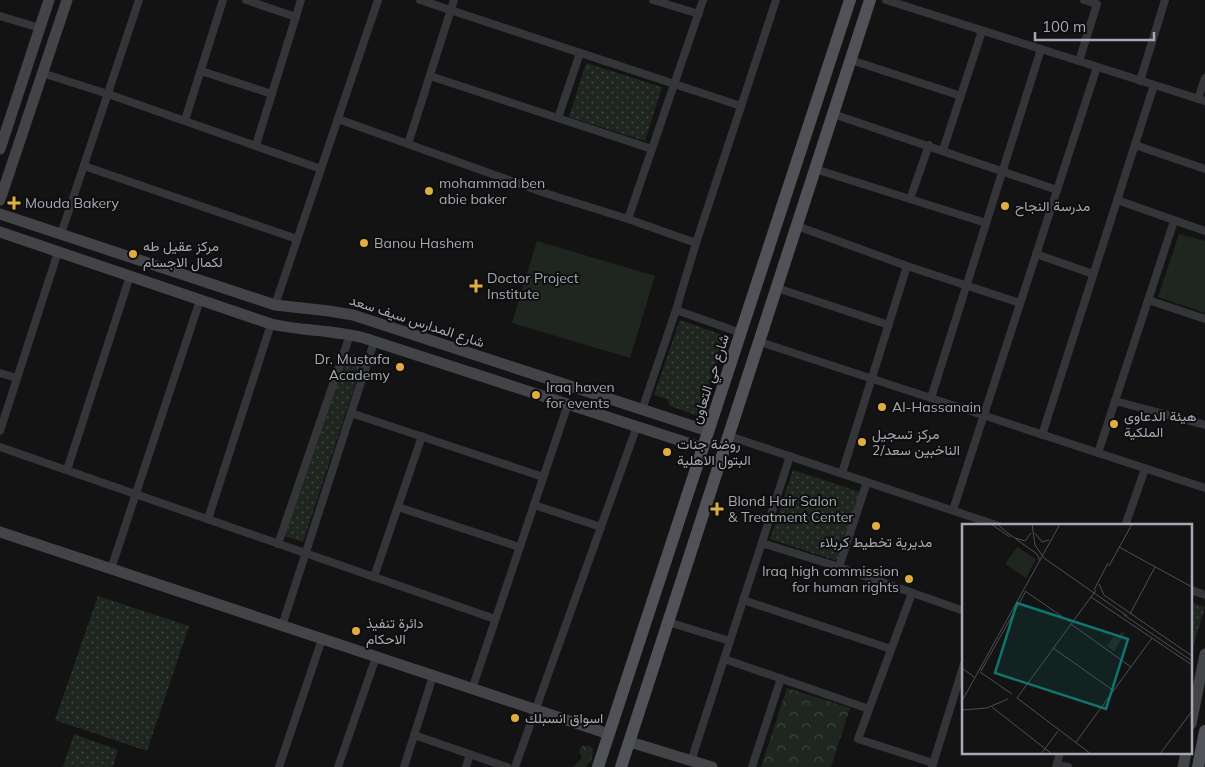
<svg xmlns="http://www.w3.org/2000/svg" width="1205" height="767" font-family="Mulish,Vazirmatn,sans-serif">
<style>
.grass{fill:url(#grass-dots)}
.forest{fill:url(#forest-crowns)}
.park{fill:#1f2620}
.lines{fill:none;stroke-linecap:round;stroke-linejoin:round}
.street{stroke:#343539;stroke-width:8}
.secondary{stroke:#424448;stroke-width:11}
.primary{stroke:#505257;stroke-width:12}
.poi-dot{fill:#dfae40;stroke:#0e0e0f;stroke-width:2}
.labels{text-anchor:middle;stroke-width:4;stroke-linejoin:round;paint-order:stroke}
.poi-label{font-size:14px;fill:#a6a9b3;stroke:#0e0e0f;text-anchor:start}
.street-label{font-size:14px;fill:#a6a9b3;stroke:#0e0e0f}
.inset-road{fill:none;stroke:#4e4f54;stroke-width:1}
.view{fill:#0f766e;fill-opacity:0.15;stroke:#0f766e;stroke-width:2.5}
.inset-edge{fill:none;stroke:#a6a9b3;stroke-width:2.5}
</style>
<defs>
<pattern id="grass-dots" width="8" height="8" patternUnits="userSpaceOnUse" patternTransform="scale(1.25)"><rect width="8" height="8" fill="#1f2620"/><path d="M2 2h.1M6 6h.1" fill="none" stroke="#3d433e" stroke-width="1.8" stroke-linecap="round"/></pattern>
<pattern id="forest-crowns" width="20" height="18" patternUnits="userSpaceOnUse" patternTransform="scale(1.25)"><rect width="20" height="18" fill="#1f2620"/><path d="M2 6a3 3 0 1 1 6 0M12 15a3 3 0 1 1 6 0" fill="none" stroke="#3d433e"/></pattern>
</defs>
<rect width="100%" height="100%" fill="#131314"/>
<!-- grass -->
<g class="grass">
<polygon points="586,63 662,87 645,141 569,117"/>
<polygon points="680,320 726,336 698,416 670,406 667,399 654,395"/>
<polygon points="354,354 360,361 361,367 303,542 285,536 339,364 350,355"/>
<polygon points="793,470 860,492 837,561 770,539"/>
<polygon points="98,596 189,626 147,751 55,720"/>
<polygon points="1191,602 1205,607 1194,644 1191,643"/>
<polygon points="74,734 118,750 113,767 63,767"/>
</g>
<!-- forest -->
<g class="forest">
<polygon points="787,688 850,708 831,767 761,767"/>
<polygon points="582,746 590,746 593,749 592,758 586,767 573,767 582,758 579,751"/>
</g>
<!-- park -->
<g class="park">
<polygon points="1179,234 1205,241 1205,313 1158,297"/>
<polygon points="537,241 655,276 630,358 512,323"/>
</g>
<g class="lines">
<!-- street -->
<g class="street">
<polyline points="246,0 296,17"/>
<polyline points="420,0 741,106"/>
<polyline points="653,0 699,14"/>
<polyline points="886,0 1205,101"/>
<polyline points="0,16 40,28"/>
<polyline points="851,60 961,96"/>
<polyline points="1079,61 1097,4 1084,0"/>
<polyline points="201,71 272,94"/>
<polyline points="42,73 108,94 321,169"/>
<polyline points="430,76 652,149"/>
<polyline points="1140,81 1165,0"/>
<polyline points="1198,99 1205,78"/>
<polyline points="833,114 1057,190"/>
<polyline points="558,118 580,53"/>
<polyline points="338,119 548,194 628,219 696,243"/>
<polyline points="185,120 223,0"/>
<polyline points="408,144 454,0"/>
<polyline points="256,145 301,0"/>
<polyline points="1135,145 1205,169"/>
<polyline points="943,150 982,31"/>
<polyline points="84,166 297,239"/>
<polyline points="815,169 986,223"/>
<polyline points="910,199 929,145"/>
<polyline points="1117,200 1205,231"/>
<polyline points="628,219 703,0"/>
<polyline points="797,226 907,266 1020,303"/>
<polyline points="61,234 139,0"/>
<polyline points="1036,254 1093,274"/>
<polyline points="777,288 889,325"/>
<polyline points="1148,300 1205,319"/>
<polyline points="275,305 378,0"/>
<polyline points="741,333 676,310 696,243 776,0"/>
<polyline points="760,342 1205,488"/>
<polyline points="0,373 17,378"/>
<polyline points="931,398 1041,49"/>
<polyline points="1115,401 1205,425"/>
<polyline points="642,410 676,310"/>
<polyline points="351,413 543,477"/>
<polyline points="0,431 58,252"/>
<polyline points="1042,435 1154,85"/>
<polyline points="729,436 999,526"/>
<polyline points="0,447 495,619"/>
<polyline points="1098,453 1174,221"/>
<polyline points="67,470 130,276"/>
<polyline points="842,473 907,266"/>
<polyline points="534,505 601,527"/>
<polyline points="398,507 519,547"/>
<polyline points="953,510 1097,67"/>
<polyline points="208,519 271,324"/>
<polyline points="1125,526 1145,469"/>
<polyline points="762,543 839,567 964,611"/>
<polyline points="278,544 350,335"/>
<polyline points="839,567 867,482"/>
<polyline points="111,569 200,300"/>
<polyline points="374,577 422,436"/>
<polyline points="1191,590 1205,595"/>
<polyline points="912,593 858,739 933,763"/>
<polyline points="743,600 891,649"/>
<polyline points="668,622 730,641"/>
<polyline points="282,626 374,342"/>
<polyline points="724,659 869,709"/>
<polyline points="472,689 568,404"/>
<polyline points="414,735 507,767"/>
<polyline points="691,761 790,456"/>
<polyline points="1057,765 1068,767"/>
<polyline points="279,767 322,639"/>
<polyline points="338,767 376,657"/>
<polyline points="404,767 433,676"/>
<polyline points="466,767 470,754"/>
<polyline points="515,767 637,426"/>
<polyline points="752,767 781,678"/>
<polyline points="932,767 964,664"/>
<polyline points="1056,767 1060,753"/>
</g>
<!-- secondary -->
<g class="secondary">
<polyline points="0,149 49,0"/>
<polyline points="0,200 67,0"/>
<polyline points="0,214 275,305 329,311 353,315 708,431"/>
<path d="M0,232L271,324C302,331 333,330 364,338L703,448"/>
<polyline points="0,532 609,734"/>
<polyline points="1191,724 1205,654"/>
<polyline points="630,742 712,767"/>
<polyline points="1183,767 1186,753"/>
</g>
<!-- primary -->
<g class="primary">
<polyline points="598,767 850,0"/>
<polyline points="621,767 870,0"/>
<polyline points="1198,767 1205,731"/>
</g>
</g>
<!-- markers -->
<g class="poi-dot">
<circle cx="429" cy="191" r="5"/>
<path d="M11.5 195.5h5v5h5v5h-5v5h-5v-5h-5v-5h5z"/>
<circle cx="1005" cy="206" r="5"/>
<circle cx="364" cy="243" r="5"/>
<circle cx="133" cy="254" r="5"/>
<path d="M473.5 278.5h5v5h5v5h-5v5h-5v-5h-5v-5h5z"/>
<circle cx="400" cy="367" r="5"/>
<circle cx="536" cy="395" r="5"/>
<circle cx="882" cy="407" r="5"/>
<circle cx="1114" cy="424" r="5"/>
<circle cx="862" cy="442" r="5"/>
<circle cx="667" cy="452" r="5"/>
<path d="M714.5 501.5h5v5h5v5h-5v5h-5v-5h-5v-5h5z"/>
<circle cx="876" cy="526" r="5"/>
<circle cx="909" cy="579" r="5"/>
<circle cx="356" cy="631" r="5"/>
<circle cx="515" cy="718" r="5"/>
</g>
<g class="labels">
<!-- poi labels -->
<g class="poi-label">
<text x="439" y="188">mohammad ben<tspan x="439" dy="16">abie baker</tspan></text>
<text x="25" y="208">Mouda Bakery</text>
<text x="1015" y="211">مدرسة النجاح</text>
<text x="374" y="248">Banou Hashem</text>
<text x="143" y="251">مركز عقيل طه<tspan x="143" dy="16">لكمال الاجسام</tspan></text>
<text x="487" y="283">Doctor Project<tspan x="487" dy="16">Institute</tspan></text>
<text x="390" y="364" text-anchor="end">Dr. Mustafa<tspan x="390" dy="16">Academy</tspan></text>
<text x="546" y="392">Iraq haven<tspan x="546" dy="16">for events</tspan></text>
<text x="892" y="412">Al-Hassanain</text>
<text x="1124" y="421">هيئة الدعاوى<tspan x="1124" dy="16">الملكية</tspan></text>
<text x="872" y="439">مركز تسجيل<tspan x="872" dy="16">الناخبين سعد/2</tspan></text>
<text x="677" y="449">روضة جنات<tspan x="677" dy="16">البتول الاهلية</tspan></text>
<text x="728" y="506">Blond Hair Salon<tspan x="728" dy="16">&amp; Treatment Center</tspan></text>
<text x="876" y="547" text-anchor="middle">مديرية تخطيط كربلاء</text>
<text x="899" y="576" text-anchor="end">Iraq high commission<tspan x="899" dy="16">for human rights</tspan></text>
<text x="366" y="628">دائرة تنفيذ<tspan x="366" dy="16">الاحكام</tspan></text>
<text x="525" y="723">اسواق انسبلك</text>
</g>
<!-- street labels -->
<g class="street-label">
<text transform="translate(417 321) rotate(18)" y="5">شارع المدارس سيف سعد</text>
<text transform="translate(710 379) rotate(-72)" y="5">شارع حي التعاون</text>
</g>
</g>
<!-- overview -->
<g transform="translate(962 524)">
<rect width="230" height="230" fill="#131314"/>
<path d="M160,107L163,109L152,128L145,122L152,112L157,115L155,113Z" fill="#1f2620"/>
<path d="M55,23L74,35L64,54L43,40Z" fill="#1f2620"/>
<path class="inset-road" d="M29,0L48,13M35,0L47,10M70,0L73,21L82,34L165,92M73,9L80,18L87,16M47,10L75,30L78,37M53,14L63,17L69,9M157,23L230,63M147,42L170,0M137,60L142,71L230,132M132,66L146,39M63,67L108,98M129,73L230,141M168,90L193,43M162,91L230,137M109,100L169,143M91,124L152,167M0,144L12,153M19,147L64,67M18,148L50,170M0,177L98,0M30,183L90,230M0,186L25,184L46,175M114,218L190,114M79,230L96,207M129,230L55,174L134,66M198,230L230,187"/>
<path class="view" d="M55,79L166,115L144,185L33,149Z"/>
<rect width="230" height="230" class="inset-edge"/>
</g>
<!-- scale -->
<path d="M1035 32v8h119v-8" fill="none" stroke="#a6a9b3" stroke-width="2.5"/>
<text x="1042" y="32" font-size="15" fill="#a6a9b3" stroke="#0e0e0f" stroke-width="4" paint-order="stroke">100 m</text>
</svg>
